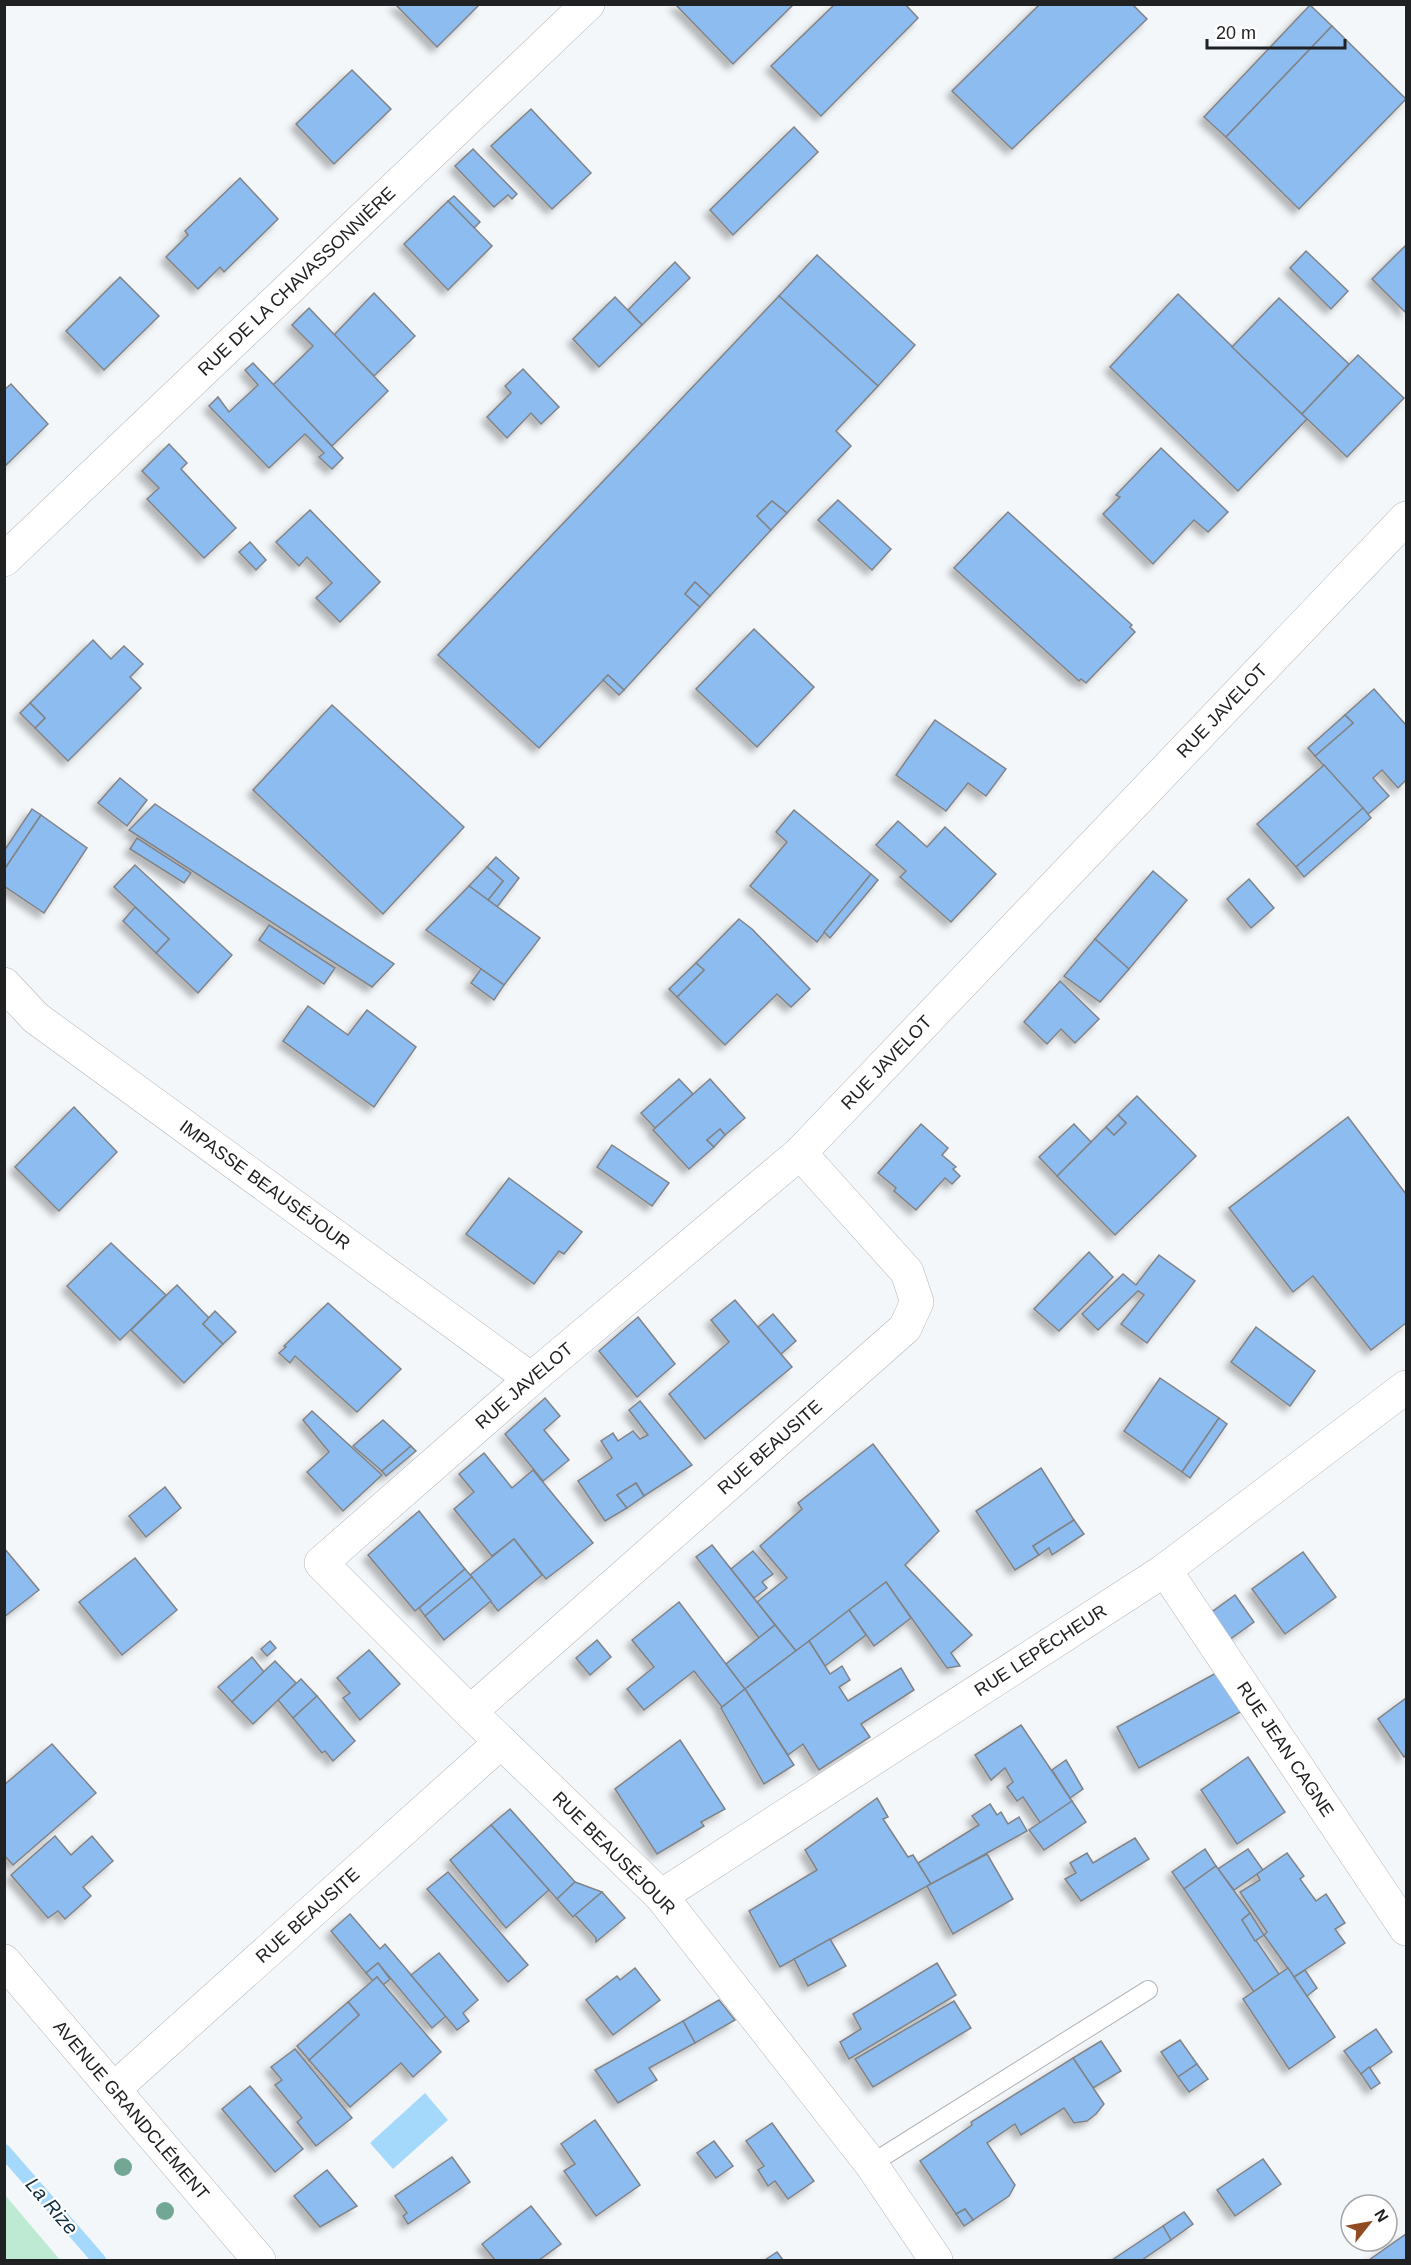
<svg xmlns="http://www.w3.org/2000/svg" width="1411" height="2265" font-family="Helvetica,sans-serif">
<style>
.green{fill:#bee9d2}
.water{fill:#a4d9fc}
.lines{fill:none;stroke-linecap:round;stroke-linejoin:round}
.stream{stroke:#a4d9fc;stroke-width:14}
.building{fill:#8dbcf1;stroke:#818386;stroke-width:1.5;filter:url(#shadow)}
.service-casing{stroke:#b2b4b7;stroke-width:20}
.minor-casing{stroke:#b2b4b7;stroke-width:34}
.service{stroke:#fff;stroke-width:18}
.minor{stroke:#fff;stroke-width:33}
.tree{fill:#72a796}
.labels{text-anchor:middle;stroke-width:4.5;stroke-linejoin:round;paint-order:stroke}
.street-label{font-size:18px;fill:#202122;stroke:#fff}
.water-label{font-size:20px;font-style:italic;fill:#0f2e40;stroke:#fff}
</style>
<defs>
<filter id="shadow"><feDropShadow dx="-5.5" dy="5.5" stdDeviation="3" flood-color="#0004"/></filter>
</defs>
<rect width="100%" height="100%" fill="#f4f7fa"/>
<!-- green -->
<polygon class="green" points="4,2195 5,2195 60,2260 5,2260"/>
<!-- water -->
<polygon class="water" points="425,2093 448,2120 393,2169 370,2143"/>
<g class="lines">
<!-- stream -->
<polyline class="stream" points="4,2151 99,2260"/>
</g>
<!-- building -->
<g class="building">
<polygon points="395,4 480,4 437,47"/>
<polygon points="675,4 794,4 733,64"/>
<polygon points="835,4 905,4 918,18 821,116 771,66"/>
<polygon points="1040,4 1132,4 1147,19 1012,149 952,91"/>
<polygon points="1310,5 1332,26 1226,137 1204,117"/>
<polygon points="1332,26 1406,99 1299,209 1226,137"/>
<polygon points="352,70 391,109 334,164 296,124"/>
<polygon points="531,109 591,173 552,209 491,146"/>
<polygon points="794,127 818,152 733,235 710,210"/>
<polygon points="473,149 517,194 512,199 508,195 494,207 455,166"/>
<polygon points="240,178 278,219 224,272 220,267 198,289 166,257 188,235 185,231"/>
<polygon points="454,196 480,222 474,228 448,201"/>
<polygon points="448,201 492,246 448,290 404,244"/>
<polygon points="1406,245 1406,313 1372,279"/>
<polygon points="1306,251 1348,291 1331,309 1290,268"/>
<polygon points="817,255 915,345 878,386 779,296"/>
<polygon points="675,262 690,278 642,325 628,310"/>
<polygon points="120,277 159,316 104,370 66,331"/>
<polygon points="374,293 415,336 374,376 334,335"/>
<polygon points="1178,294 1307,419 1238,491 1110,367"/>
<polygon points="779,296 878,386 836,431 851,446 787,513 772,501 757,516 771,530 710,596 695,582 685,594 700,607 624,690 608,675 539,748 438,655"/>
<polygon points="615,297 642,325 599,367 573,339"/>
<polygon points="1279,298 1349,364 1302,414 1232,347"/>
<polygon points="309,308 388,391 332,446 273,385 313,346 292,325"/>
<polygon points="1358,355 1404,398 1347,457 1302,414"/>
<polygon points="253,363 343,458 332,469 319,457 324,453 305,434 269,468 209,406 218,397 229,412 258,385 245,370"/>
<polygon points="523,369 559,407 541,424 531,413 507,438 487,417 511,393 505,386"/>
<polygon points="11,384 48,424 4,467 4,390"/>
<polygon points="169,444 187,463 181,469 236,528 204,558 147,499 159,488 142,471"/>
<polygon points="1161,448 1228,512 1208,532 1194,520 1153,564 1103,514 1120,497 1116,495"/>
<polygon points="838,500 891,549 872,570 818,520"/>
<polygon points="772,501 787,513 771,530 757,516"/>
<polygon points="310,510 380,582 340,622 316,598 332,583 307,557 299,566 276,542"/>
<polygon points="1008,512 1132,625 1130,627 1135,632 1086,683 1081,679 1079,681 954,568"/>
<polygon points="250,542 266,560 256,570 239,552"/>
<polygon points="695,582 710,596 700,607 685,594"/>
<polygon points="754,629 814,687 757,747 696,689"/>
<polygon points="93,640 111,659 124,646 143,664 130,677 141,688 68,761 35,728 45,718 30,703"/>
<polygon points="608,675 624,690 619,695 603,680"/>
<polygon points="1374,689 1406,725 1406,780 1398,788 1382,770 1373,778 1389,796 1368,814 1315,756 1353,723 1345,715"/>
<polygon points="30,703 45,718 35,728 20,713"/>
<polygon points="332,705 464,827 383,914 253,790"/>
<polygon points="1345,715 1353,723 1315,756 1308,748"/>
<polygon points="935,720 1006,769 986,796 968,783 946,811 896,775"/>
<polygon points="1324,765 1363,808 1296,867 1257,824"/>
<polygon points="120,778 147,800 127,826 98,803"/>
<polygon points="155,804 394,964 372,987 129,830"/>
<polygon points="1363,808 1371,818 1304,877 1296,867"/>
<polygon points="32,809 41,815 4,870 4,851"/>
<polygon points="794,810 871,874 817,942 750,886 787,842 776,832"/>
<polygon points="41,815 87,848 44,913 4,886 4,870"/>
<polygon points="898,821 927,847 945,827 996,874 951,922 900,877 906,871 876,845"/>
<polygon points="137,838 191,873 184,883 130,849"/>
<polygon points="496,857 519,878 497,907 488,900 503,881 487,867"/>
<polygon points="135,865 232,955 198,993 156,953 169,939 114,887"/>
<polygon points="487,867 503,881 488,900 469,886"/>
<polygon points="1153,871 1187,900 1129,969 1095,939"/>
<polygon points="871,874 878,880 830,938 824,932"/>
<polygon points="1249,879 1274,908 1251,928 1227,899"/>
<polygon points="469,886 540,938 504,985 426,930"/>
<polygon points="135,907 169,939 156,953 123,921"/>
<polygon points="739,919 752,929 810,989 791,1007 777,994 725,1045 677,997 704,970 696,963"/>
<polygon points="269,925 335,968 324,984 259,940"/>
<polygon points="1095,939 1129,969 1100,1002 1064,976"/>
<polygon points="696,963 704,970 677,997 669,989"/>
<polygon points="481,969 504,985 494,1000 471,983"/>
<polygon points="1060,981 1099,1019 1075,1043 1061,1029 1047,1044 1024,1022"/>
<polygon points="308,1006 348,1035 367,1010 416,1047 374,1107 283,1041"/>
<polygon points="679,1079 693,1094 655,1128 641,1113"/>
<polygon points="710,1079 745,1118 725,1135 720,1129 707,1140 714,1147 689,1169 653,1130"/>
<polygon points="1137,1096 1196,1156 1115,1235 1057,1176 1106,1127 1114,1135 1126,1123 1118,1115"/>
<polygon points="74,1107 117,1152 59,1211 15,1167"/>
<polygon points="1118,1115 1126,1123 1114,1135 1106,1127"/>
<polygon points="1348,1117 1406,1194 1406,1323 1371,1350 1313,1276 1293,1292 1229,1208"/>
<polygon points="921,1124 948,1148 942,1155 956,1167 953,1169 960,1176 952,1184 945,1178 916,1210 894,1191 896,1188 878,1173"/>
<polygon points="1074,1124 1091,1142 1057,1176 1039,1157"/>
<polygon points="720,1129 725,1135 714,1147 707,1140"/>
<polygon points="612,1145 669,1183 652,1206 597,1167"/>
<polygon points="509,1178 582,1232 564,1254 559,1251 534,1284 466,1234"/>
<polygon points="111,1243 166,1295 120,1340 67,1286"/>
<polygon points="1089,1252 1113,1277 1059,1331 1034,1309"/>
<polygon points="1159,1255 1195,1281 1147,1343 1121,1324 1144,1295 1138,1291 1098,1330 1082,1314 1123,1274 1136,1285"/>
<polygon points="177,1285 209,1318 203,1324 223,1344 184,1383 131,1330"/>
<polygon points="735,1300 792,1367 705,1439 669,1394 729,1342 711,1320"/>
<polygon points="328,1303 401,1369 357,1412 295,1356 290,1363 279,1353 286,1347 284,1346"/>
<polygon points="215,1311 236,1332 223,1344 203,1324"/>
<polygon points="773,1314 796,1341 781,1354 758,1327"/>
<polygon points="638,1317 675,1364 637,1397 599,1351"/>
<polygon points="1256,1327 1315,1371 1290,1406 1231,1362"/>
<polygon points="1160,1378 1219,1418 1182,1472 1124,1431"/>
<polygon points="545,1398 560,1416 544,1430 569,1460 543,1481 505,1434"/>
<polygon points="640,1401 692,1465 644,1496 636,1483 617,1495 627,1508 605,1521 578,1481 612,1458 601,1441 613,1433 618,1441 633,1431 640,1439 648,1435 629,1410"/>
<polygon points="312,1411 382,1475 343,1511 307,1472 329,1452 303,1420"/>
<polygon points="1219,1418 1227,1424 1190,1478 1182,1472"/>
<polygon points="383,1420 411,1446 382,1471 353,1446"/>
<polygon points="873,1444 939,1531 905,1565 972,1635 951,1653 960,1666 947,1668 886,1582 796,1651 757,1602 787,1578 760,1546 802,1509 798,1503"/>
<polygon points="411,1446 416,1451 386,1476 382,1471"/>
<polygon points="484,1453 512,1488 533,1470 593,1543 546,1579 514,1539 492,1556 454,1509 474,1492 459,1474"/>
<polygon points="1041,1468 1074,1520 1033,1546 1039,1555 1015,1570 976,1511"/>
<polygon points="636,1483 644,1496 627,1508 617,1495"/>
<polygon points="165,1487 181,1508 146,1537 129,1516"/>
<polygon points="419,1511 465,1569 415,1611 368,1555"/>
<polygon points="1074,1520 1084,1534 1052,1555 1049,1548 1039,1555 1033,1546"/>
<polygon points="514,1539 542,1575 498,1611 470,1575"/>
<polygon points="712,1545 775,1625 759,1638 696,1557"/>
<polygon points="4,1548 39,1590 4,1617"/>
<polygon points="753,1551 773,1574 762,1582 767,1588 754,1598 731,1569"/>
<polygon points="1303,1552 1336,1597 1285,1634 1252,1589"/>
<polygon points="135,1558 177,1610 122,1655 79,1602"/>
<polygon points="465,1569 472,1577 425,1616 419,1608"/>
<polygon points="472,1577 491,1601 444,1640 425,1616"/>
<polygon points="886,1582 911,1618 874,1646 849,1610"/>
<polygon points="1235,1595 1254,1622 1229,1640 1209,1614"/>
<polygon points="679,1602 745,1689 722,1707 694,1671 644,1710 627,1689 654,1667 632,1640"/>
<polygon points="849,1610 866,1635 825,1666 809,1641"/>
<polygon points="775,1625 796,1651 745,1689 726,1664"/>
<polygon points="597,1640 611,1657 590,1675 576,1658"/>
<polygon points="270,1641 276,1648 267,1656 261,1649"/>
<polygon points="809,1641 830,1674 842,1666 850,1680 839,1687 848,1701 901,1668 914,1690 861,1724 870,1737 819,1770 803,1744 788,1755 745,1689"/>
<polygon points="369,1650 400,1684 360,1720 343,1698 350,1693 337,1678"/>
<polygon points="252,1657 264,1672 232,1702 218,1687"/>
<polygon points="275,1661 296,1683 253,1724 232,1702"/>
<polygon points="1218,1672 1244,1710 1139,1768 1117,1727"/>
<polygon points="301,1679 317,1696 293,1718 278,1700"/>
<polygon points="745,1689 794,1765 764,1784 721,1708"/>
<polygon points="317,1696 355,1741 333,1761 325,1751 322,1753 293,1718"/>
<polygon points="1406,1698 1406,1755 1404,1757 1378,1719"/>
<polygon points="1021,1725 1072,1801 1041,1824 1023,1797 1017,1801 1007,1787 1013,1782 1005,1768 991,1780 975,1755"/>
<polygon points="680,1740 725,1809 701,1822 704,1826 657,1854 615,1789"/>
<polygon points="52,1744 96,1793 13,1865 4,1855 4,1785"/>
<polygon points="1248,1757 1285,1812 1237,1844 1201,1790"/>
<polygon points="1066,1760 1083,1789 1070,1798 1052,1770"/>
<polygon points="877,1798 888,1817 883,1819 908,1857 913,1855 931,1884 780,1967 749,1911 817,1870 805,1850"/>
<polygon points="1072,1801 1086,1822 1044,1850 1029,1830"/>
<polygon points="990,1804 997,1815 1001,1812 1008,1824 1019,1817 1027,1831 931,1884 918,1863 979,1825 972,1816"/>
<polygon points="510,1809 575,1882 557,1899 491,1825"/>
<polygon points="491,1825 549,1890 506,1928 450,1860"/>
<polygon points="55,1836 71,1855 92,1836 113,1861 83,1887 91,1896 65,1919 58,1911 48,1918 11,1875"/>
<polygon points="1135,1838 1149,1859 1081,1901 1065,1879 1076,1873 1070,1863 1087,1853 1093,1863"/>
<polygon points="1205,1849 1216,1866 1184,1889 1172,1872"/>
<polygon points="1248,1849 1263,1870 1234,1890 1218,1869"/>
<polygon points="1287,1853 1304,1876 1300,1879 1316,1901 1326,1894 1345,1923 1335,1929 1345,1943 1294,1977 1264,1935 1267,1932 1240,1892 1260,1880 1257,1874"/>
<polygon points="987,1854 1013,1899 953,1934 927,1886"/>
<polygon points="1216,1866 1250,1913 1242,1920 1279,1974 1254,1992 1184,1889"/>
<polygon points="448,1872 528,1965 508,1982 427,1889"/>
<polygon points="575,1882 602,1892 573,1917 557,1899"/>
<polygon points="602,1892 625,1918 596,1942 596,1938 575,1915"/>
<polygon points="1250,1913 1264,1935 1255,1941 1242,1920"/>
<polygon points="350,1914 380,1949 385,1944 446,2016 432,2028 378,1963 366,1973 331,1931"/>
<polygon points="830,1939 846,1966 808,1986 794,1959"/>
<polygon points="439,1953 478,2000 463,2013 469,2021 457,2030 411,1975"/>
<polygon points="378,1963 390,1979 383,1985 377,1977 373,1981 366,1973"/>
<polygon points="937,1963 956,1995 849,2059 840,2042 861,2029 853,2014"/>
<polygon points="635,1968 660,2000 613,2035 586,2000 617,1976 620,1980"/>
<polygon points="1288,1968 1335,2037 1289,2069 1243,1999"/>
<polygon points="1305,1970 1317,1988 1307,1996 1294,1977"/>
<polygon points="377,1977 441,2052 413,2077 401,2063 350,2107 309,2060 359,2015 348,2002"/>
<polygon points="719,2000 735,2020 695,2043 683,2021"/>
<polygon points="954,2001 971,2028 873,2087 855,2059"/>
<polygon points="348,2002 359,2015 309,2060 297,2046"/>
<polygon points="683,2021 695,2043 649,2068 657,2080 618,2103 595,2070"/>
<polygon points="1376,2029 1392,2052 1361,2074 1344,2051"/>
<polygon points="1180,2040 1197,2064 1178,2077 1161,2052"/>
<polygon points="1101,2041 1121,2071 1093,2088 1073,2058"/>
<polygon points="295,2049 352,2118 316,2146 297,2122 302,2118 275,2085 282,2080 271,2067"/>
<polygon points="1073,2058 1104,2104 1096,2114 1087,2121 1074,2123 1064,2108 1021,2135 1015,2124 987,2143 1015,2185 1009,2196 973,2220 965,2209 956,2214 920,2161 972,2125 971,2122"/>
<polygon points="1197,2064 1208,2079 1189,2092 1178,2077"/>
<polygon points="1369,2067 1380,2083 1371,2089 1361,2074"/>
<polygon points="250,2086 303,2149 275,2172 222,2109"/>
<polygon points="595,2120 640,2185 596,2216 564,2171 575,2164 561,2144"/>
<polygon points="772,2123 814,2181 788,2199 775,2181 768,2186 758,2170 764,2166 746,2141"/>
<polygon points="714,2141 733,2166 716,2178 697,2153"/>
<polygon points="452,2157 470,2182 408,2224 403,2216 407,2213 395,2196"/>
<polygon points="1263,2159 1281,2184 1235,2216 1217,2190"/>
<polygon points="327,2170 357,2206 320,2227 294,2196"/>
<polygon points="531,2206 561,2244 539,2260 495,2260 482,2244"/>
<polygon points="965,2209 973,2220 964,2226 956,2214"/>
<polygon points="1184,2212 1193,2224 1171,2240 1163,2226"/>
<polygon points="1163,2226 1171,2240 1142,2260 1112,2260"/>
<polygon points="1406,2234 1406,2260 1369,2260"/>
<polygon points="777,2252 783,2260 765,2260"/>
</g>
<g class="lines">
<defs>
<polyline id="service" points="871,2164 1148,1990"/>
<g id="minor">
<path id="s1" d="M4,560L588,4"/>
<path id="s2" d="M4,984L36,1018L531,1379"/>
<path id="s3" d="M1165,1570L1406,1929"/>
<path id="s4" d="M470,1712L905,1328L917,1302L907,1272L800,1153"/>
<path id="s5" d="M661,1896L1165,1570L1406,1387"/>
<path id="s6" d="M4,1961L259,2260"/>
<path id="s7" d="M114,2089L501,1742"/>
<path id="s8" d="M936,2260L871,2164L661,1896L470,1712L321,1563L531,1379L800,1153L1406,518"/>
</g>
</defs>
<!-- service casing -->
<use href="#service" class="service-casing"/>
<!-- minor casing -->
<use href="#minor" class="minor-casing"/>
<!-- service -->
<use href="#service" class="service"/>
<!-- minor -->
<use href="#minor" class="minor"/>
</g>
<!-- trees -->
<g class="tree">
<circle cx="123" cy="2167" r="9"/>
<circle cx="165" cy="2211" r="9"/>
</g>
<g class="labels">
<!-- street labels -->
<g class="street-label">
<text dy="6" stroke="none"><textPath href="#s1" startOffset="404">RUE DE LA CHAVASSONNIÈRE</textPath></text>
<text dy="6" stroke="none"><textPath href="#s8" startOffset="2174">RUE JAVELOT</textPath></text>
<text dy="6" stroke="none"><textPath href="#s8" startOffset="1688">RUE JAVELOT</textPath></text>
<text dy="6" stroke="none"><textPath href="#s2" startOffset="330">IMPASSE BEAUSÉJOUR</textPath></text>
<text dy="6" stroke="none"><textPath href="#s8" startOffset="1202">RUE JAVELOT</textPath></text>
<text dy="6" stroke="none"><textPath href="#s4" startOffset="400">RUE BEAUSITE</textPath></text>
<text dy="6" stroke="none"><textPath href="#s5" startOffset="452">RUE LEPÊCHEUR</textPath></text>
<text dy="6" stroke="none"><textPath href="#s3" startOffset="216">RUE JEAN CAGNE</textPath></text>
<text transform="translate(614 1853) rotate(45)" y="6">RUE BEAUSÉJOUR</text>
<text dy="6" stroke="none"><textPath href="#s7" startOffset="260">RUE BEAUSITE</textPath></text>
<text dy="6" stroke="none"><textPath href="#s6" startOffset="196">AVENUE GRANDCLÉMENT</textPath></text>
</g>
<!-- water labels -->
<g class="water-label">
<text transform="translate(52 2206) rotate(49)" y="7">La Rize</text>
</g>
</g>
<!-- border -->
<rect width="1411" height="2265" fill="none" stroke="#202122" stroke-width="12"/>
<!-- north arrow -->
<g transform="translate(1369 2223) rotate(59)"><circle r="28" fill="#ffffff" stroke="#a6a6a7" stroke-width="1.5"/>
<path d="M0-4.5L10 22L0 15L-10 22Z" fill="#914c23"/>
<text y="-9" font-size="16" font-weight="bold" text-anchor="middle" fill="#202122">N</text>
</g>
<!-- scale -->
<path d="M1207 39v9h138v-9" fill="none" stroke="#202122" stroke-width="3"/>
<text x="1216" y="39" font-size="18" fill="#202122" stroke="#ffffff" stroke-width="4.5" paint-order="stroke">20 m</text>
</svg>
